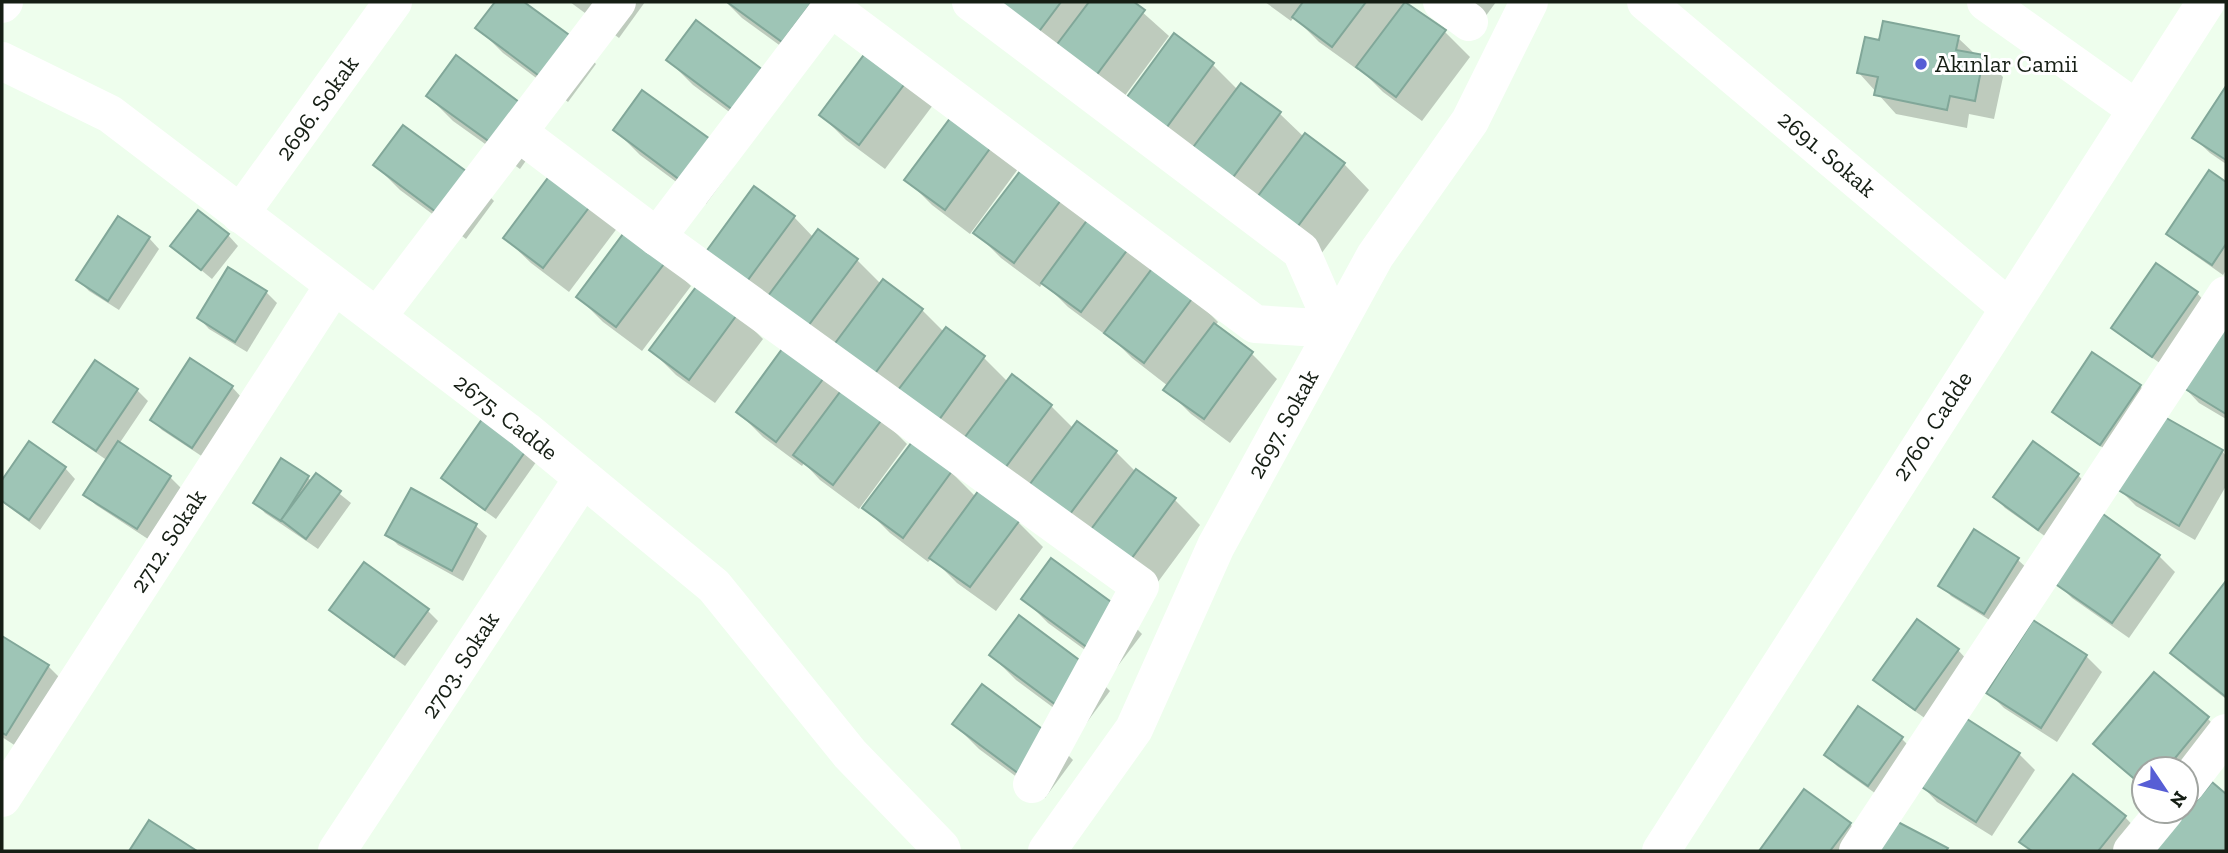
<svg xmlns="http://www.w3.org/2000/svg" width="2228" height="853" font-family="'Zilla Slab',serif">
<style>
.shadow{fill:#0003}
.building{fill:#9ec5b6;stroke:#81a799;stroke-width:2}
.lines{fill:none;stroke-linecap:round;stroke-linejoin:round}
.minor{stroke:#fff;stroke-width:38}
.poi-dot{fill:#575ed5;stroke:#fff;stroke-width:2.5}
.labels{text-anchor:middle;stroke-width:6;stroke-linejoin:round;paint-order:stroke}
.poi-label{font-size:24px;fill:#151e14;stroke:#fff;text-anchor:start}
.street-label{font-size:24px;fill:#151e14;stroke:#fff}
</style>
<rect width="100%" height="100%" fill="#eefeed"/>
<!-- shadow -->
<g class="shadow">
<polygon points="497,2 521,2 571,39 596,64 568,102 503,53 478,28"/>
<polygon points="570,2 645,2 619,38"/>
<polygon points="726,2 809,2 836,28 808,66 742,18"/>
<polygon points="1001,2 1131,2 1169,36 1121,101"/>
<polygon points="1265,2 1402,2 1405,5 1406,3 1445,32 1470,57 1422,121 1383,92 1360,69 1358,70 1319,42 1294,17 1291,21"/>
<polygon points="1463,2 1496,2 1485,17"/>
<polygon points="696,23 759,134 693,85 668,60"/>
<polygon points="1174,36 1213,65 1238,90 1241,85 1280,114 1304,137 1344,164 1369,190 1321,254 1152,126"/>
<polygon points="1958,38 1976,55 1983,57 2003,77 1994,119 1969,114 1967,128 1896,114 1859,73 1880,42"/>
<polygon points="908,80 933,105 885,169 846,140 821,115"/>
<polygon points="2226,90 2226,164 2210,153 2194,138"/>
<polygon points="428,96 547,131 520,169 453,121"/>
<polygon points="955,115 1018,169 970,234 932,205 907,180"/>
<polygon points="615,130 734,166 706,204 640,155"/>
<polygon points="375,165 469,176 494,201 466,239 400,190"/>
<polygon points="1024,169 1193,297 1218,322 1215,326 1252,354 1277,379 1230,443 1191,414 1166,389 1168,386 1132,358 1108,334 1107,336 1068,307 1043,282 1040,287 1001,258 976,233"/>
<polygon points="2210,173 2226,184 2226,270 2223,275 2179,244 2169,234"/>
<polygon points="593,202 618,227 569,292 531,263 505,238"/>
<polygon points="794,217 814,238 857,260 881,284 884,281 922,310 944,332 946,329 984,358 1008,382 1051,406 1073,428 1116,452 1136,472 1175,500 1200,525 1152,590 732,278"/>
<polygon points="228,235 238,246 212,279 172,246"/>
<polygon points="149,238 159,249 119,310 89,291 78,280"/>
<polygon points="666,261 691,286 642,351 603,322 578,297"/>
<polygon points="266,292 277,303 247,352 209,329 199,318"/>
<polygon points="2197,293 2207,304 2164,366 2124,338 2113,327"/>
<polygon points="738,314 763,339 715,403 676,375 651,350"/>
<polygon points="2226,318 2226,419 2199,403 2184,387"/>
<polygon points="786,347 882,419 907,444 859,509 820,480 804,463 802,466 763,437 738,412"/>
<polygon points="2140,386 2150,397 2112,454 2065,422 2054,412"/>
<polygon points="232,387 242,398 203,457 162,430 152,420"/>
<polygon points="137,390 148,401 119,444 170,477 181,488 148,539 96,505 85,495 108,461 66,432 55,422"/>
<polygon points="485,417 539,458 496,519 454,489 443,478"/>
<polygon points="29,444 65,468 75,479 40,530 2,502 2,483"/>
<polygon points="2222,451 2226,456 2226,486 2195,540 2136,506 2120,490"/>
<polygon points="282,460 312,481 316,475 351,503 318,549 265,513 255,502"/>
<polygon points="951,472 976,497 1018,522 1043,547 996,611 957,583 932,558 928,562 890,533 865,508"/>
<polygon points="2078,475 2088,486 2049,539 2005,508 1995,497"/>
<polygon points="412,490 476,526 487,536 463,581 398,545 387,534"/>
<polygon points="2103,517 2159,556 2175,572 2129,638 2072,598 2057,583"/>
<polygon points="1974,532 2018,560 2029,570 1996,624 1951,596 1941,585"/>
<polygon points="2226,584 2226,699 2188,669 2172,653"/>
<polygon points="1023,598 1117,609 1142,634 1114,671 1048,623"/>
<polygon points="332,610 427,610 438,621 405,666 342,621"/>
<polygon points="2034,623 2086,656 2102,672 2057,742 2004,708 1989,693"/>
<polygon points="2,638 48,666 64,682 22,750 2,737"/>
<polygon points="1958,650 1968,661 1926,719 1885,690 1875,679"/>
<polygon points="991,655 1085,666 1110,691 1082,729 1016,680"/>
<polygon points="2208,719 2223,734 2186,769 2144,769 2144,787 2111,759"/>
<polygon points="954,724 1048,735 1073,760 1045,798 979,749"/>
<polygon points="1901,738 1912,749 1879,796 1837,766 1826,755"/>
<polygon points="2019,754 2035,770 1992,836 1937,802 1922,786"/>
<polygon points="2212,785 2226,796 2226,851 2156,851"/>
<polygon points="1805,792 1850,824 1860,835 1848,851 1762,851"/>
<polygon points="2125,817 2140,833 2126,851 2032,851 2022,841"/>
</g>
<!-- building -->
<g class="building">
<polygon points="495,2 524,2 572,37 542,78 475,28"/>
<polygon points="727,2 812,2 782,42"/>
<polygon points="999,2 1061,2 1037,34"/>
<polygon points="1089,2 1134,2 1145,10 1095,77 1055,47"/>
<polygon points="1303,2 1366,2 1332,47 1292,17"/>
<polygon points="1405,2 1446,30 1396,97 1356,67"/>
<polygon points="696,20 763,70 733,110 666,60"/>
<polygon points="1883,21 1959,36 1956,50 1984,55 1975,101 1950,96 1947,110 1874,95 1878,77 1857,73 1865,37 1879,40"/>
<polygon points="1174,33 1214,63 1164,131 1124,101"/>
<polygon points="869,48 909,78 859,145 819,115"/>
<polygon points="456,55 523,105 494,145 426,96"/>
<polygon points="1241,83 1281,112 1231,180 1191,150"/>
<polygon points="2226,86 2226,160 2192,138"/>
<polygon points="642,90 710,139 680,180 613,130"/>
<polygon points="954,113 994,143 945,210 904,180"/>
<polygon points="403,125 470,174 440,215 373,165"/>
<polygon points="1305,133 1345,163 1295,230 1255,200"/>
<polygon points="1024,166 1064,196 1014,263 973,233"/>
<polygon points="2209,170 2226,182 2226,244 2212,265 2166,234"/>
<polygon points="553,171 594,201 543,268 503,238"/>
<polygon points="754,186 795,216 745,284 705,253"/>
<polygon points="198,210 229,234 201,270 170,246"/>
<polygon points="1091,215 1131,245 1081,312 1041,283"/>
<polygon points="118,216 150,237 108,301 76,280"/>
<polygon points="818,229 858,259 808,326 768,296"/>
<polygon points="626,230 667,260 616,327 576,297"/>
<polygon points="2156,263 2198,292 2152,357 2111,328"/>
<polygon points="1154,266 1194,296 1144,363 1104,333"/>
<polygon points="228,267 267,291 235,342 197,318"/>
<polygon points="883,279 923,309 873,376 833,346"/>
<polygon points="699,283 739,312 689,380 649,350"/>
<polygon points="2226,316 2226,414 2182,387"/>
<polygon points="1214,323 1253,352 1204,419 1163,390"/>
<polygon points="946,327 985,356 936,424 895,394"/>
<polygon points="785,345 826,375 776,442 736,412"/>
<polygon points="2092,352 2141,385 2100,445 2052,412"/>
<polygon points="190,358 233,386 192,448 150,420"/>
<polygon points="95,360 138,389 96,451 53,422"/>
<polygon points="1012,374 1052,405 1002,472 962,441"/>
<polygon points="843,388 883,418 833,485 793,455"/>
<polygon points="485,415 529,446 485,510 441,478"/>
<polygon points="2161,415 2223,450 2179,526 2118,490"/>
<polygon points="1077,421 1117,451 1067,518 1027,488"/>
<polygon points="29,441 66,467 29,520 2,501 2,480"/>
<polygon points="118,441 171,476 137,529 83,495"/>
<polygon points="2033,441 2079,474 2038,530 1993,497"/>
<polygon points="912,442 952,471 903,538 862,508"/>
<polygon points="281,458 309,476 281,521 253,503"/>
<polygon points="1136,469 1176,498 1126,566 1086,536"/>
<polygon points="316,473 341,491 306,539 281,520"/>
<polygon points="411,488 477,524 452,571 385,535"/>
<polygon points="979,490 1020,520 970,587 929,558"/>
<polygon points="2103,514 2160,555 2112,623 2054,583"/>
<polygon points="1974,529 2019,558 1984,614 1938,586"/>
<polygon points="1051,558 1118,607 1088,648 1021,599"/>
<polygon points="364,562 429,609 394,657 329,610"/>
<polygon points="2226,581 2226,697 2170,653"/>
<polygon points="1019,615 1086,665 1056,705 989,655"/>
<polygon points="1917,619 1959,649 1915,710 1873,680"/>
<polygon points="2033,620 2087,655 2041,728 1986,693"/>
<polygon points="2,636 49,665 6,735 2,733"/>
<polygon points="2154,672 2209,717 2166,769 2144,769 2144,787 2093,744"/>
<polygon points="982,684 1049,734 1019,774 952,724"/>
<polygon points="1858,706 1903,737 1868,786 1824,755"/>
<polygon points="1964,717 2020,753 1976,822 1920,786"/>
<polygon points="2073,774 2126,816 2098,851 2032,851 2019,842"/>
<polygon points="2212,782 2226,794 2226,851 2154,851"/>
<polygon points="1804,789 1851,823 1830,851 1759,851"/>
<polygon points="149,820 197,851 129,851"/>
<polygon points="1894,820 1948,848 1946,851 1878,851"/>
</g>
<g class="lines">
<!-- minor -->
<g class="minor">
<polyline points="1442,2 1469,22"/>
<polyline points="1646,2 2008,307"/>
<polyline points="1986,2 2136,109"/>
<polyline points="2,4 4,2"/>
<polyline points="830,7 1255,324 1335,329 1301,251 971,2"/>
<polyline points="2,61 110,114 525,430 714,586 850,754 941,848 942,851"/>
<polyline points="519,133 657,237 835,2"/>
<polyline points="240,214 393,2"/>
<polyline points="657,237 1140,586 1032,784"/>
<polyline points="377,317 617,2"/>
<polyline points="2186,785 2226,733"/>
<polyline points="2,798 334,285"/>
<polyline points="337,851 583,478"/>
<polyline points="1047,851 1134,729 1216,546 1375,256 1470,121 1529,2"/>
<polyline points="1661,851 2206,2"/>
<polyline points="1858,851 2226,295"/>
<polyline points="2132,851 2165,811"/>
</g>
</g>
<!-- markers -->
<circle class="poi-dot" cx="1921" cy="64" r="7"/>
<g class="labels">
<!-- poi labels -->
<g class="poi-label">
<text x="1935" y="72">Akınlar Camii</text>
</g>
<!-- street labels -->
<g class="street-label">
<text transform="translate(317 108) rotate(-54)" y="8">2696. Sokak</text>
<text transform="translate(1827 154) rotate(40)" y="8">2691. Sokak</text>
<text transform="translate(506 417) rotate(38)" y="8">2675. Cadde</text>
<text transform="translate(1283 424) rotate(-61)" y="8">2697. Sokak</text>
<text transform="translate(1932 426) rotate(-57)" y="8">2760. Cadde</text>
<text transform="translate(168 541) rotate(-57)" y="8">2712. Sokak</text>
<text transform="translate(460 665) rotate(-57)" y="8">2703. Sokak</text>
</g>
</g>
<!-- border -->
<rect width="2228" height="853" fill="none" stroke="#151e14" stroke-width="7"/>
<!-- north arrow -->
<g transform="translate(2165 790) rotate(125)"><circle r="33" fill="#ffffff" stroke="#a1a5a1" stroke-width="2"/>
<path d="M0-5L12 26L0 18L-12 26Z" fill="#575ed5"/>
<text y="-10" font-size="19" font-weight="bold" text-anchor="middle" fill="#151e14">N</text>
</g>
</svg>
